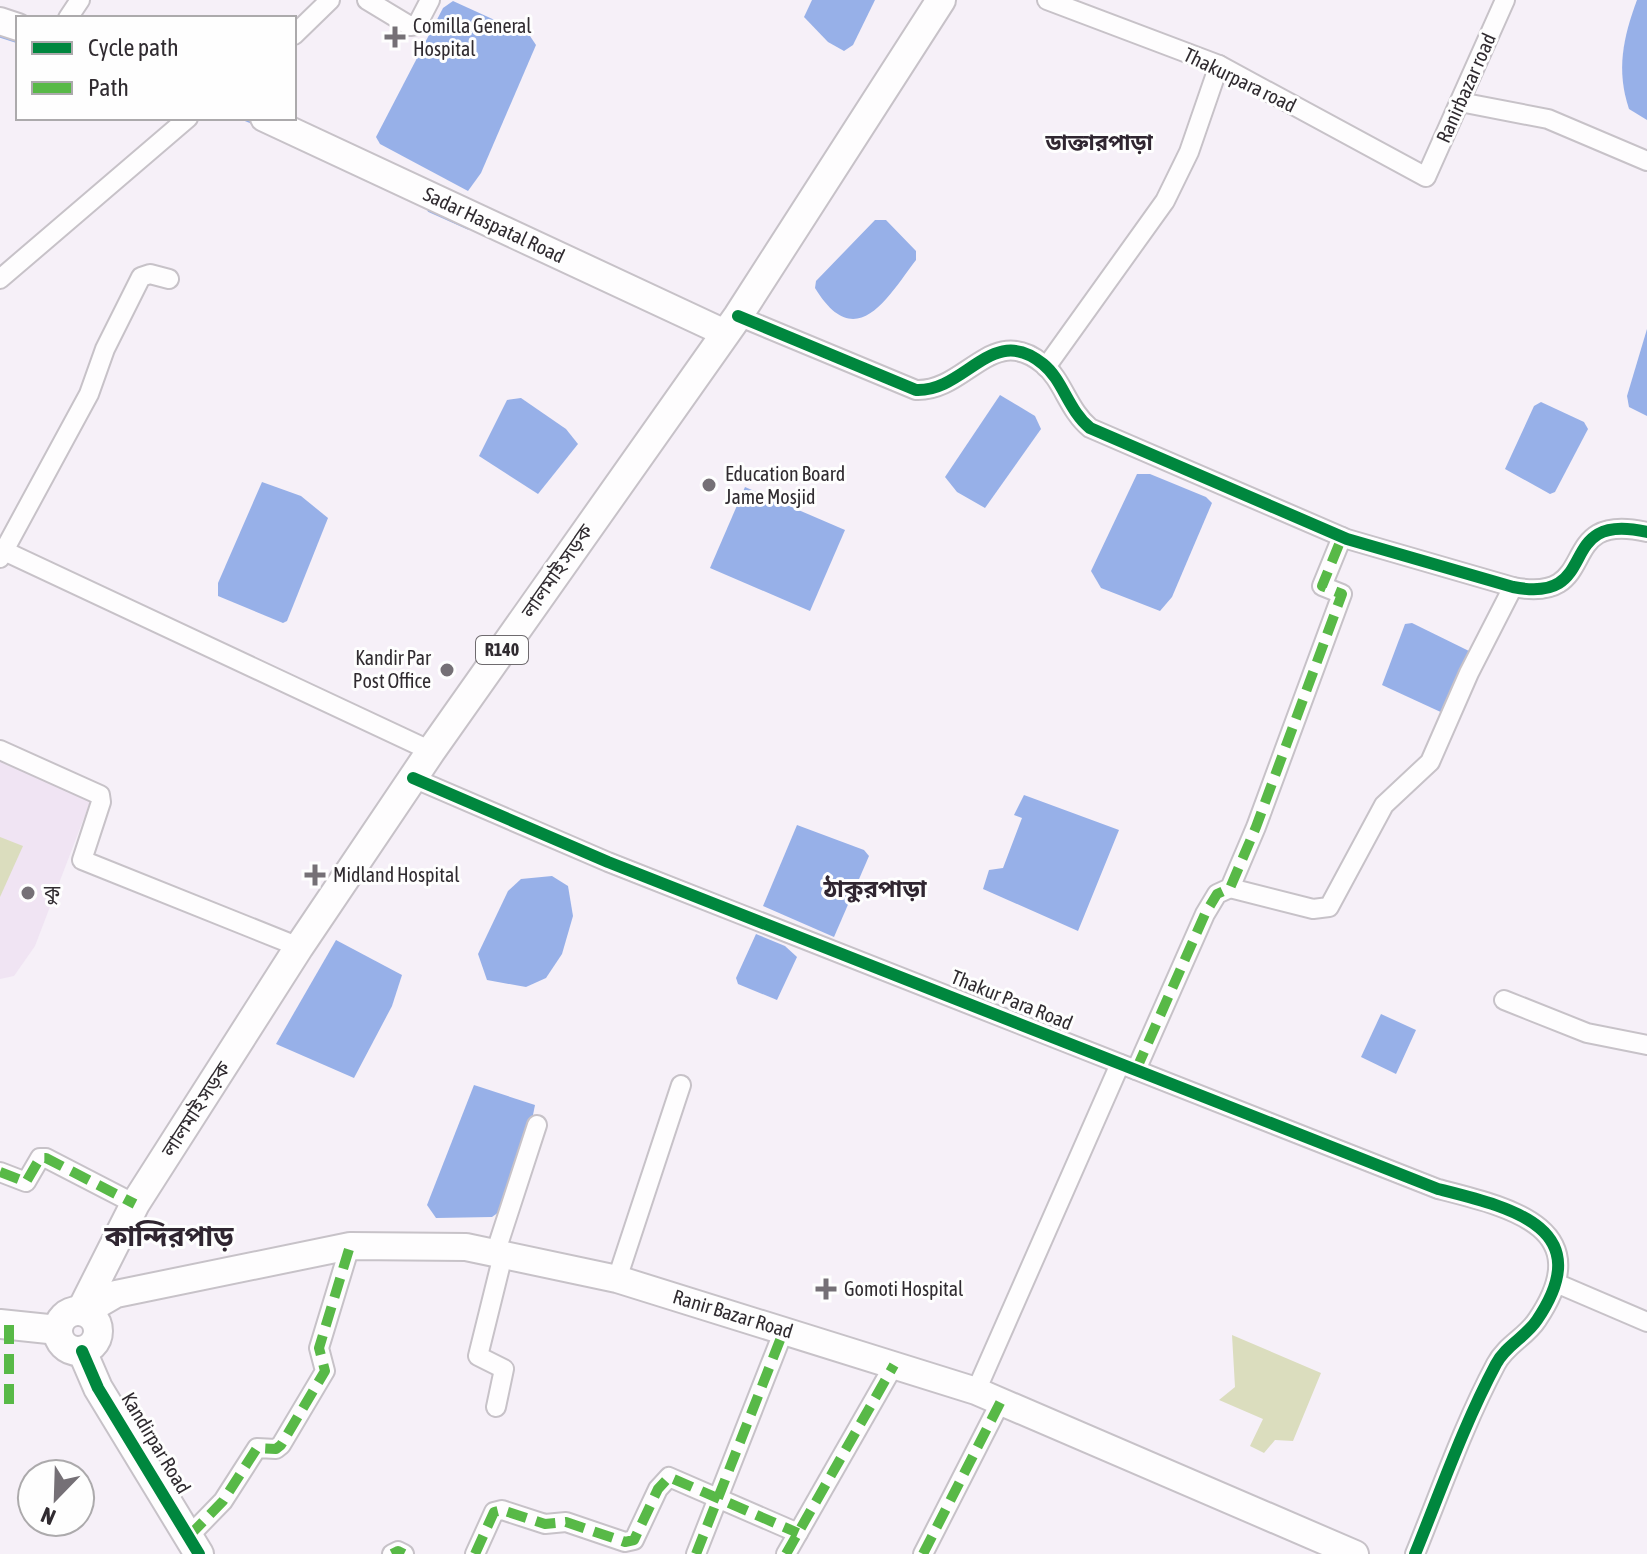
<svg xmlns="http://www.w3.org/2000/svg" width="1647" height="1554" font-family="'Asap Condensed','Noto Sans Bengali',sans-serif">
<style>
.built{fill:#f0e4f3}
.green{fill:#dbddbe}
.water{fill:#97b0e8}
.lines{fill:none;stroke-linecap:round;stroke-linejoin:round}
.stream{stroke:#97b0e8;stroke-width:5}
.street-casing{stroke:#c7c2c8;stroke-width:22}
.secondary-casing{stroke:#c7c2c8;stroke-width:30}
.primary-casing{stroke:#c7c2c8;stroke-width:32}
.street{stroke:#fefdfe;stroke-width:18}
.secondary{stroke:#fefdfe;stroke-width:26}
.primary{stroke:#fefdfe;stroke-width:28}
.quiet{stroke:#58b947;stroke-width:10;stroke-dasharray:20 10;stroke-linecap:butt}
.cycleway-casing{stroke:#fefefe;stroke-width:17}
.cycleway{stroke:#00873e;stroke-width:12}
.poi-dot{fill:#757076;stroke:#fefefe;stroke-width:3}
.labels{text-anchor:middle;stroke-width:6;stroke-linejoin:round;paint-order:stroke}
.shield{fill:#fefefe;stroke:#6e6a6e;stroke-width:2}
.shield-label{font-size:18px;font-weight:bold;fill:#302b30}
.poi-label{font-size:20px;fill:#302b30;stroke:#fefefe;text-anchor:start}
.street-label{font-size:20px;fill:#302b30;stroke:#fefefe}
.neighbourhood-label{font-size:22px;font-weight:bold;fill:#302631;stroke:#fefefe}
.quarter-label{font-size:24px;font-weight:bold;fill:#302631;stroke:#fefefe}
.district-label{font-size:28px;font-weight:bold;fill:#302631;stroke:#fefefe}
</style>
<rect width="100%" height="100%" fill="#f6f0f8"/>
<!-- built -->
<polygon class="built" points="0,758 92,797 35,946 14,976 0,979"/>
<!-- green -->
<g class="green">
<polygon points="0,837 23,846 0,897"/>
<polygon points="1232,1335 1321,1373 1293,1441 1275,1440 1264,1453 1250,1446 1263,1419 1219,1400 1235,1387"/>
</g>
<!-- water -->
<g class="water">
<polygon points="812,0 875,0 853,45 844,51 828,42 804,17"/>
<path d="M1637,0H1647V120L1629,109C1616,70 1623,38 1637,0Z"/>
<polygon points="453,1 530,36 536,45 481,173 468,191 380,144 376,137 443,8"/>
<path d="M875,220H886L916,251V260C887,298 856,355 815,288L816,281Z"/>
<polygon points="1647,329 1647,416 1629,407 1627,396"/>
<polygon points="1000,395 1035,416 1041,429 985,508 957,492 945,477"/>
<polygon points="521,398 566,429 578,444 538,494 479,456 507,400"/>
<polygon points="1541,402 1584,422 1588,429 1555,492 1550,494 1505,469 1534,406"/>
<polygon points="1137,474 1150,474 1206,497 1212,503 1172,597 1160,611 1101,588 1091,571"/>
<polygon points="262,482 301,496 328,518 287,621 283,623 218,596 218,583"/>
<polygon points="745,487 845,530 810,611 710,568"/>
<polygon points="1412,623 1469,651 1445,714 1382,685 1405,624"/>
<polygon points="1024,795 1119,830 1078,931 983,889 989,870 1003,868 1022,818 1014,815"/>
<polygon points="797,825 864,850 869,856 834,937 763,906"/>
<polygon points="552,876 568,886 573,916 562,954 546,978 526,987 487,980 478,954 508,891 521,879"/>
<polygon points="756,934 785,946 797,957 777,1000 738,984 736,978"/>
<polygon points="336,940 402,975 392,1006 354,1078 276,1044"/>
<polygon points="1381,1014 1416,1030 1396,1074 1361,1057"/>
<polygon points="474,1085 535,1105 532,1120 499,1212 492,1217 436,1218 427,1205"/>
</g>
<g class="lines">
<!-- stream -->
<g class="stream">
<polyline points="0,35 18,41"/>
<polyline points="244,118 256,123"/>
<polyline points="430,210 468,227"/>
</g>
<defs>
<g id="street">
<polyline points="367,0 410,26 417,25 430,0"/>
<polyline points="1047,0 1219,65 1426,177 1505,0"/>
<polyline points="68,18 80,0"/>
<polyline points="294,35 330,0"/>
<polyline points="1460,102 1548,119 1647,161"/>
<polyline points="0,279 188,118"/>
<path d="M738,316L916,390C966,392 992,322 1043,364C1063,380 1068,410 1090,428L1347,539L1513,587C1605,605 1551,510 1647,532"/>
<polyline points="1046,367 1165,201 1189,152 1219,65"/>
<polyline points="0,549 431,751"/>
<polyline points="0,558 89,394 105,349 141,277 150,274 169,279"/>
<polyline points="0,750 100,795 101,802 82,860 299,947"/>
<path d="M413,778L608,862L1438,1189C1509,1207 1600,1227 1537,1320C1526,1337 1506,1345 1496,1364C1464,1424 1441,1490 1415,1554"/>
<polyline points="1230,888 1313,909 1329,907 1384,805 1430,762 1469,673 1513,587"/>
<polyline points="1504,1000 1587,1033 1647,1045"/>
<polyline points="1136,1070 1205,914 1217,894 1230,888 1256,827 1342,594 1322,586 1342,537"/>
<polyline points="0,1172 26,1182 40,1158 46,1158 135,1204"/>
<polyline points="495,1254 537,1125"/>
<polyline points="617,1279 681,1085"/>
<polyline points="1556,1283 1647,1322"/>
<polyline points="976,1391 1120,1064"/>
<polyline points="496,1407 504,1369 478,1356 503,1255"/>
<polyline points="189,1536 223,1501 257,1448 276,1449 281,1445 325,1371 319,1348 350,1246"/>
<polyline points="392,1554 398,1551 404,1554"/>
<polyline points="475,1554 494,1512 502,1510 545,1524 566,1522 625,1542 634,1540 658,1489 669,1477 798,1533"/>
<polyline points="696,1554 784,1330"/>
<polyline points="786,1554 894,1365"/>
<polyline points="923,1554 1001,1401"/>
</g>
<g id="secondary">
<polyline points="0,21 18,27"/>
<polyline points="264,118 725,333"/>
<polyline points="85,1312 116,1294 350,1246 466,1247 617,1279 976,1391 1355,1554"/>
</g>
<g id="primary">
<circle cx="78" cy="1331" r="20"/>
<polyline points="81,1311 135,1204 299,947 431,751 738,316 941,0"/>
<polyline points="0,1324 58,1330"/>
<polyline points="82,1351 98,1388 199,1554"/>
</g>
</defs>
<!-- street casing -->
<use href="#street" class="street-casing"/>
<!-- secondary casing -->
<use href="#secondary" class="secondary-casing"/>
<!-- primary casing -->
<use href="#primary" class="primary-casing"/>
<!-- street -->
<use href="#street" class="street"/>
<!-- secondary -->
<use href="#secondary" class="secondary"/>
<!-- primary -->
<use href="#primary" class="primary"/>
<!-- quiet -->
<g class="quiet">
<polyline points="1136,1070 1205,914 1217,894 1230,888 1256,827 1342,594 1322,586 1342,537"/>
<polyline points="0,1172 26,1182 40,1158 46,1158 135,1204"/>
<polyline points="9,1404 9,1325"/>
<polyline points="189,1536 223,1501 257,1448 276,1449 281,1445 325,1371 319,1348 350,1246"/>
<polyline points="392,1554 398,1551 404,1554"/>
<polyline points="475,1554 494,1512 502,1510 545,1524 566,1522 625,1542 634,1540 658,1489 669,1477 798,1533"/>
<polyline points="696,1554 784,1330"/>
<polyline points="786,1554 894,1365"/>
<polyline points="923,1554 1001,1401"/>
</g>
<defs>
<g id="cycleway">
<path d="M738,316L916,390C966,392 992,322 1043,364C1063,380 1068,410 1090,428L1347,539L1513,587C1605,605 1551,510 1647,532"/>
<path d="M413,778L608,862L1438,1189C1509,1207 1600,1227 1537,1320C1526,1337 1506,1345 1496,1364C1464,1424 1441,1490 1415,1554"/>
<polyline points="82,1351 98,1388 199,1554"/>
</g>
</defs>
<!-- cycleway casing -->
<use href="#cycleway" class="cycleway-casing"/>
<!-- cycleway -->
<use href="#cycleway" class="cycleway"/>
</g>
<!-- markers -->
<g class="poi-dot">
<path d="M391 25h8v8h8v8h-8v8h-8v-8h-8v-8h8z"/>
<circle cx="709" cy="485" r="8"/>
<circle cx="447" cy="670" r="8"/>
<path d="M311 863h8v8h8v8h-8v8h-8v-8h-8v-8h8z"/>
<circle cx="28" cy="893" r="8"/>
<path d="M822 1277h8v8h8v8h-8v8h-8v-8h-8v-8h8z"/>
</g>
<g class="labels">
<!-- shield labels -->
<rect class="shield" x="476" y="636" width="52" height="28" rx="6"/>
<g class="shield-label">
<text x="502" y="656">R140</text>
</g>
<!-- poi labels -->
<g class="poi-label">
<text x="413" y="33">Comilla General<tspan x="413" dy="23">Hospital</tspan></text>
<text x="725" y="481">Education Board<tspan x="725" dy="23">Jame Mosjid</tspan></text>
<text x="431" y="665" text-anchor="end">Kandir Par<tspan x="431" dy="23">Post Office</tspan></text>
<text x="333" y="882">Midland Hospital</text>
<text x="44" y="900">কু</text>
<text x="844" y="1296">Gomoti Hospital</text>
</g>
<!-- street labels -->
<g class="street-label">
<text transform="translate(1240 80) rotate(26)" y="7">Thakurpara road</text>
<text transform="translate(1466 88) rotate(-66)" y="7">Ranirbazar road</text>
<text transform="translate(494 225) rotate(25)" y="7">Sadar Haspatal Road</text>
<text transform="translate(557 571) rotate(-55)" y="7">লালমাই সড়ক</text>
<text transform="translate(1012 1000) rotate(22)" y="7">Thakur Para Road</text>
<text transform="translate(196 1109) rotate(-57)" y="7">লালমাই সড়ক</text>
<text transform="translate(733 1314) rotate(17)" y="7">Ranir Bazar Road</text>
<text transform="translate(156 1443) rotate(59)" y="7">Kandirpar Road</text>
</g>
<!-- neighbourhood labels -->
<g class="neighbourhood-label">
<text x="1099" y="150">ডাক্তারপাড়া</text>
</g>
<!-- quarter labels -->
<g class="quarter-label">
<text x="875" y="897">ঠাকুরপাড়া</text>
</g>
<!-- district labels -->
<g class="district-label">
<text x="169" y="1246">কান্দিরপাড়</text>
</g>
</g>
<!-- legend -->
<rect x="16" y="16" width="280" height="104" fill="#fefefe" stroke="#acaaac" stroke-width="2"/>
<rect x="32" y="42" width="40" height="12" fill="#00873e" stroke="#acaaac" stroke-width="2"/>
<text x="88" y="56" font-size="24" fill="#302b30">Cycle path</text>
<rect x="32" y="82" width="40" height="12" fill="#58b947" stroke="#acaaac" stroke-width="2"/>
<text x="88" y="96" font-size="24" fill="#302b30">Path</text>
<!-- north arrow -->
<g transform="translate(56 1498) rotate(203)"><circle r="38" fill="#fefefe" stroke="#acaaac" stroke-width="2"/>
<path d="M0-6L14 30L0 20L-14 30Z" fill="#757076"/>
<text y="-12" font-size="22" font-weight="bold" text-anchor="middle" fill="#302b30">N</text>
</g>
</svg>
